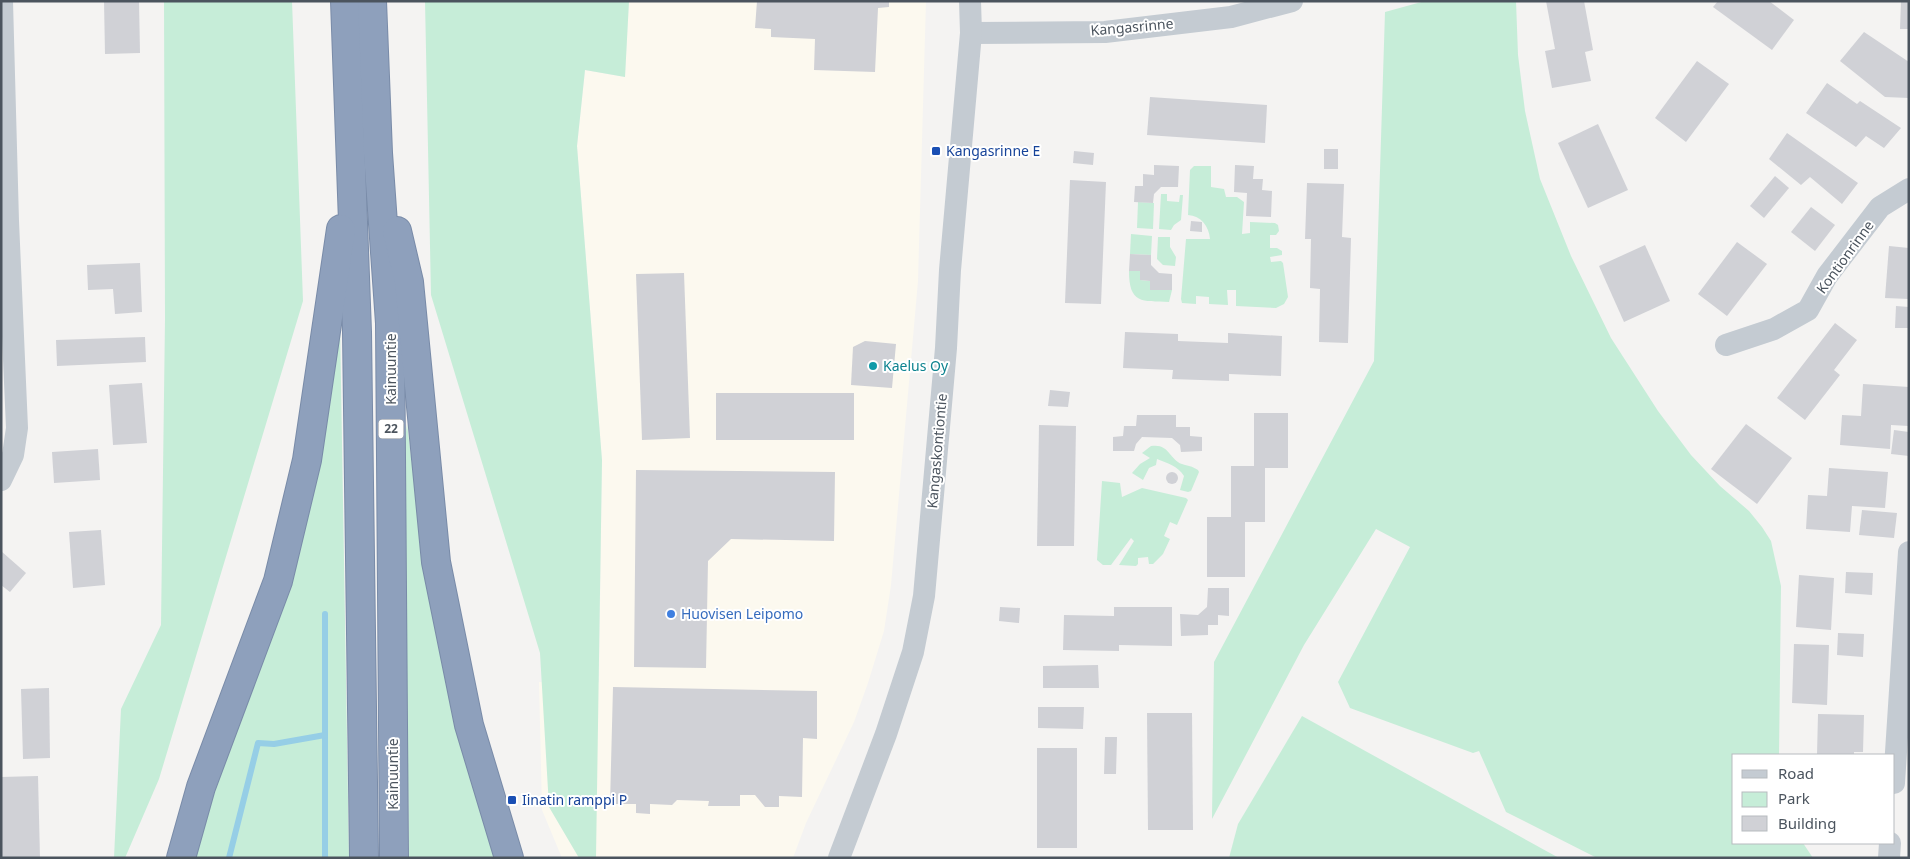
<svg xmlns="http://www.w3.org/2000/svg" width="1910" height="859" font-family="'Noto Sans',sans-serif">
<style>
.commercial{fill:#fcf9ef}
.green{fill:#c6edd8}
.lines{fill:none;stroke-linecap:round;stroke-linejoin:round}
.stream{stroke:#96cee6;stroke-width:6}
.building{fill:#d0d1d6}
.highway-casing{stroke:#798ba8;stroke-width:30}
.minor{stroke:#c4cbd2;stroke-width:22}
.highway{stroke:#8ea0bc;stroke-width:28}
.transit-dot{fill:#1a4fb4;stroke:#fff;stroke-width:2}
.culture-dot{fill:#0f9aa8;stroke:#fff;stroke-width:2}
.shop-dot{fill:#3f7fe0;stroke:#fff;stroke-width:2}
.labels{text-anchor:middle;stroke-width:4;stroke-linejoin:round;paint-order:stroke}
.shield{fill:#fff;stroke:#81878e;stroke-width:1}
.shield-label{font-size:12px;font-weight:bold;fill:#4b545e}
.street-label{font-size:14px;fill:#4b545e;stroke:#fff}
.transit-label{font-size:14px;fill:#164399;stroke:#fff;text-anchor:start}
.culture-label{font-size:14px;fill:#0d838f;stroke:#fff;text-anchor:start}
.shop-label{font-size:14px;fill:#366cbe;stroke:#fff;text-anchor:start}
</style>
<rect width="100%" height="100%" fill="#f4f3f2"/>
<!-- commercial -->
<polygon class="commercial" points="629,1 926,1 918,281 891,585 884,631 868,683 854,722 806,823 793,858 562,858 542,810 539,682 599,682 602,460 577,146 585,70 625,77"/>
<!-- green -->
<g class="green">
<polygon points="164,1 292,1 303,301 159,779 125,858 114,858 121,709 161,625 165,319"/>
<polygon points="425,1 629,1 625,77 585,70 577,146 602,460 596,858 579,858 549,807 540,653 431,295"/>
<polygon points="1425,1 1516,1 1518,55 1525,111 1540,179 1571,256 1611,338 1658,411 1691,455 1720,486 1749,511 1762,527 1771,541 1781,586 1779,755 1734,755 1734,843 1803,843 1813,858 1597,858 1506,812 1479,751 1473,753 1350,708 1338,682 1410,547 1376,529 1304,645 1212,819 1214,662 1374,361 1385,12"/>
<path d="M1194,166H1211V187L1224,189L1226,197H1237L1244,202L1242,234L1250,233V222L1275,223L1278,225L1279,231L1276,235H1270V248H1277L1282,251V255L1270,257L1271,262L1281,261L1283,263L1288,297L1284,304L1276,308L1236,306V290H1227L1228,305L1209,304V297L1196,296V304L1182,303L1181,299L1186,239H1210C1209,226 1201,216 1188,215L1190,170Z"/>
<polygon points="1161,194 1167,194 1167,201 1179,202 1180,195 1183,195 1181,220 1174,225 1171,230 1159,229"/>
<polygon points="1138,202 1154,203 1153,229 1137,228"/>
<polygon points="1131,234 1152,236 1151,255 1130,254"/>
<polygon points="1158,237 1170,237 1170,247 1176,257 1175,266 1163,265 1157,259"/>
<path d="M1129,271H1140V280L1150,281V290H1172L1169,302C1142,301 1129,304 1129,271Z"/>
<polygon points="340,323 349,858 189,858"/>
<polygon points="407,424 424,561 500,858 409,858 404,446"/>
<path d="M1151,446C1169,443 1169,459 1182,464C1188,466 1192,466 1198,470L1199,472L1191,491L1188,492L1180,490L1184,476C1178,466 1167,463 1157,459L1156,465L1149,468L1143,480L1132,473L1140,464L1150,458L1142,453Z"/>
<polygon points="1102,481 1120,483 1122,497 1142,488 1186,498 1188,500 1177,525 1170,522 1164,536 1170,539 1163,554 1153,564 1149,564 1148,557 1138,558 1138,564 1136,566 1119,565 1134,541 1131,538 1111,565 1103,565 1097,560"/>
<polygon points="1302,716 1559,858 1229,858 1238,824"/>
</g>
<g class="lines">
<!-- stream -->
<g class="stream">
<polyline points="325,614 325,858"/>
<polyline points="229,858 258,743 274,744 325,735"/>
</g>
</g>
<!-- building -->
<g class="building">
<polygon points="104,1 139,1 140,53 105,54"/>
<polygon points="757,1 889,1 889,7 878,8 875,72 814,70 815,39 771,37 771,29 755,28"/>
<polygon points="1546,1 1584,1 1593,50 1585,52 1591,81 1552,88 1545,51 1555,49"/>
<polygon points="1718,1 1769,1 1794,20 1772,50 1713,7"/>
<polygon points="1901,1 1909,1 1909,29 1900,29"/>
<polygon points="1864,32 1909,62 1909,98 1885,97 1840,61"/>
<polygon points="1697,61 1729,84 1686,142 1655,118"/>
<polygon points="1827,83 1857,104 1860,101 1901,128 1884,148 1866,136 1856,147 1806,113"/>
<polygon points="1150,97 1267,105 1265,143 1147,135"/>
<polygon points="1598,124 1628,190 1588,208 1558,143"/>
<polygon points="1787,133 1858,183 1842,204 1810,177 1801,185 1769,159"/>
<rect x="1324" y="149" width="14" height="20"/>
<polygon points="1074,151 1094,153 1093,165 1073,163"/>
<polygon points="1154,165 1179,166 1178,187 1161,187 1154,194 1153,203 1134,202 1135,186 1143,186 1143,174 1154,175"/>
<polygon points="1235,165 1254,166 1253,179 1263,179 1262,190 1272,191 1271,217 1246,216 1247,193 1234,192"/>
<polygon points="1775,176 1789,188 1764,218 1750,206"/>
<polygon points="1070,180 1106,182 1101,304 1065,303"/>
<polygon points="1307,183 1344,184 1342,237 1351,238 1348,343 1319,342 1320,289 1310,288 1311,239 1305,239"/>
<polygon points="1811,207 1835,225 1815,251 1791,232"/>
<polygon points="1191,221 1202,222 1202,232 1190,231"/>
<polygon points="1737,242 1767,264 1727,316 1698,294"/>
<polygon points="1645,245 1670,301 1624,322 1599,266"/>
<polygon points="1889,246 1909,248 1909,299 1885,298"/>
<polygon points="1130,254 1151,255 1151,265 1159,273 1172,274 1172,290 1150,290 1150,281 1140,280 1140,271 1129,271"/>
<polygon points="140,263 142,312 115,314 113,289 88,290 87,265"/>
<polygon points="684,273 690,438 642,440 636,274"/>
<polygon points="1896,306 1909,307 1909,328 1895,328"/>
<polygon points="1835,323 1857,340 1834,370 1840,375 1805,420 1777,398"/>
<polygon points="1125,332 1178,334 1178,341 1228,343 1228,333 1282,336 1281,376 1229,374 1229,381 1172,379 1173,370 1123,368"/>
<polygon points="145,337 146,362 57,366 56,340"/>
<polygon points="865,341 896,344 892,388 851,385 853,347"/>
<polygon points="142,383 147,443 113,445 109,385"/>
<polygon points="1863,384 1909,387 1909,426 1891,425 1890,449 1840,445 1842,415 1861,416"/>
<polygon points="1050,390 1070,392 1068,407 1048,406"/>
<rect x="716" y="393" width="138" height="47"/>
<polygon points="1254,413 1288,413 1288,468 1265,468 1265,522 1245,522 1245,577 1207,577 1207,517 1231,517 1231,466 1254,466"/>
<polygon points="1137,415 1176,415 1176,427 1190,427 1190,436 1202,437 1202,451 1181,452 1180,445 1172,438 1142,437 1136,444 1134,451 1113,451 1113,437 1123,436 1124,426 1136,426"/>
<polygon points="1746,424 1792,458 1757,504 1711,469"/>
<polygon points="1039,425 1076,426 1074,546 1037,546"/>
<polygon points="1894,430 1909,432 1909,456 1891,454"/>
<polygon points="98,449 100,480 54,483 52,452"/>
<polygon points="1829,468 1888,472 1885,508 1852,506 1850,532 1806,529 1808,495 1827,496"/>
<polygon points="636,470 835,472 834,541 731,539 708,561 706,668 634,667"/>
<circle cx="1172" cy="478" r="6"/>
<polygon points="1862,510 1897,513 1894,538 1859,535"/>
<polygon points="101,530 105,585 73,588 69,532"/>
<polygon points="1,551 26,573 10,592 1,585"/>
<polygon points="1846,572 1873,573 1872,595 1845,593"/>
<polygon points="1799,575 1834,578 1831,630 1796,627"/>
<polygon points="1208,588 1229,588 1229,616 1218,615 1218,625 1208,625 1208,635 1181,636 1180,614 1198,615 1207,607"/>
<polygon points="1000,607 1020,608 1019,623 999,621"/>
<polygon points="1114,607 1172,607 1172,646 1119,645 1119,651 1063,650 1064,615 1114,616"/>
<polygon points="1838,633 1864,634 1863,657 1837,655"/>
<polygon points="1794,644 1829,645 1827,705 1792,703"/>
<polygon points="1098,665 1099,688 1043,688 1043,666"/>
<polygon points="613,687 817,691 817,739 803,738 802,797 779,796 779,807 765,807 755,795 740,795 740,806 708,806 709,801 677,800 672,805 650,804 650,814 636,813 636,804 610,804"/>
<polygon points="49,688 50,758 23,759 21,689"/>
<polygon points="1038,707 1084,707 1083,729 1038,728"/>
<polygon points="1147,713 1192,713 1193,830 1148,830"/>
<polygon points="1818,714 1864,715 1863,752 1854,752 1854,755 1817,755"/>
<polygon points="1105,737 1117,737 1116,774 1104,774"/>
<rect x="1037" y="748" width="40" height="100"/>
<polygon points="38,776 40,858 1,858 1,777"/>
</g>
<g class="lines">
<defs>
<g id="highway">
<polyline points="345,1 357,332 364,858"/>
<polyline points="372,1 378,153 390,323 394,858"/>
<polyline points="397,231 409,282 436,562 469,725 509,858"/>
<polyline points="181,858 201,787 278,581 307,460 341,229"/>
</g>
</defs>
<!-- highway casing -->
<use href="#highway" class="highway-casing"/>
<!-- minor -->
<g class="minor">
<polyline points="971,33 1105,32 1231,17 1292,1"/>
<polyline points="1726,345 1774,329 1808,310 1827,276 1880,207 1909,189"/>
<polyline points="1,480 13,455 17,428 8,221 2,1"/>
<polyline points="1894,783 1909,552"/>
<polyline points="839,858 886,734 913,652 924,596 946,348 950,270 971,33 970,1"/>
<polyline points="1889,858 1890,843"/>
</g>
<!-- highway -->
<use href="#highway" class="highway"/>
</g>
<!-- markers -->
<g class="transit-dot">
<rect x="931" y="146" width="10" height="10" rx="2.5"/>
<rect x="507" y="795" width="10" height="10" rx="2.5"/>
</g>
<circle class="culture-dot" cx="873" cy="366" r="5"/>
<circle class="shop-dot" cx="671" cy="614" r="5"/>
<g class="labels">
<!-- shield labels -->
<rect class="shield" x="378.5" y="419.5" width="25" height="19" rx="4"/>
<g class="shield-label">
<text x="391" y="433">22</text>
</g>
<!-- street labels -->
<g class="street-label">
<text transform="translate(1132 27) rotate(-5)" y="5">Kangasrinne</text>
<text transform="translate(1845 257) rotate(-54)" y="5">Kontionrinne</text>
<text transform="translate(391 369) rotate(-90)" y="5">Kainuuntie</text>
<text transform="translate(937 451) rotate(-85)" y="5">Kangaskontiontie</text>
<text transform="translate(393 774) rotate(-90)" y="5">Kainuuntie</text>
</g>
<!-- transit labels -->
<g class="transit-label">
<text x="946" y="156">Kangasrinne E</text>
<text x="522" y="805">Iinatin ramppi P</text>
</g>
<!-- culture labels -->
<g class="culture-label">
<text x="883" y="371">Kaelus Oy</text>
</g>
<!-- shop labels -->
<g class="shop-label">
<text x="681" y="619">Huovisen Leipomo</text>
</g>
</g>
<!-- border -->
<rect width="1910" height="859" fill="none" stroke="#4b545e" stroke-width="5"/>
<!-- legend -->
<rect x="1732" y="754" width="162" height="90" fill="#ffffff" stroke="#b7bbbf"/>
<rect x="1742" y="770" width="25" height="8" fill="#c4cbd2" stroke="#b7bbbf"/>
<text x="1778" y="779" font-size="15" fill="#4b545e">Road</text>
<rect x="1742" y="792" width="25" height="15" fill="#c6edd8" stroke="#b7bbbf"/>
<text x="1778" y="804" font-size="15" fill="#4b545e">Park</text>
<rect x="1742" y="816" width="25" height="15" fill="#d0d1d6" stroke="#b7bbbf"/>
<text x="1778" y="829" font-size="15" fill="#4b545e">Building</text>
</svg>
